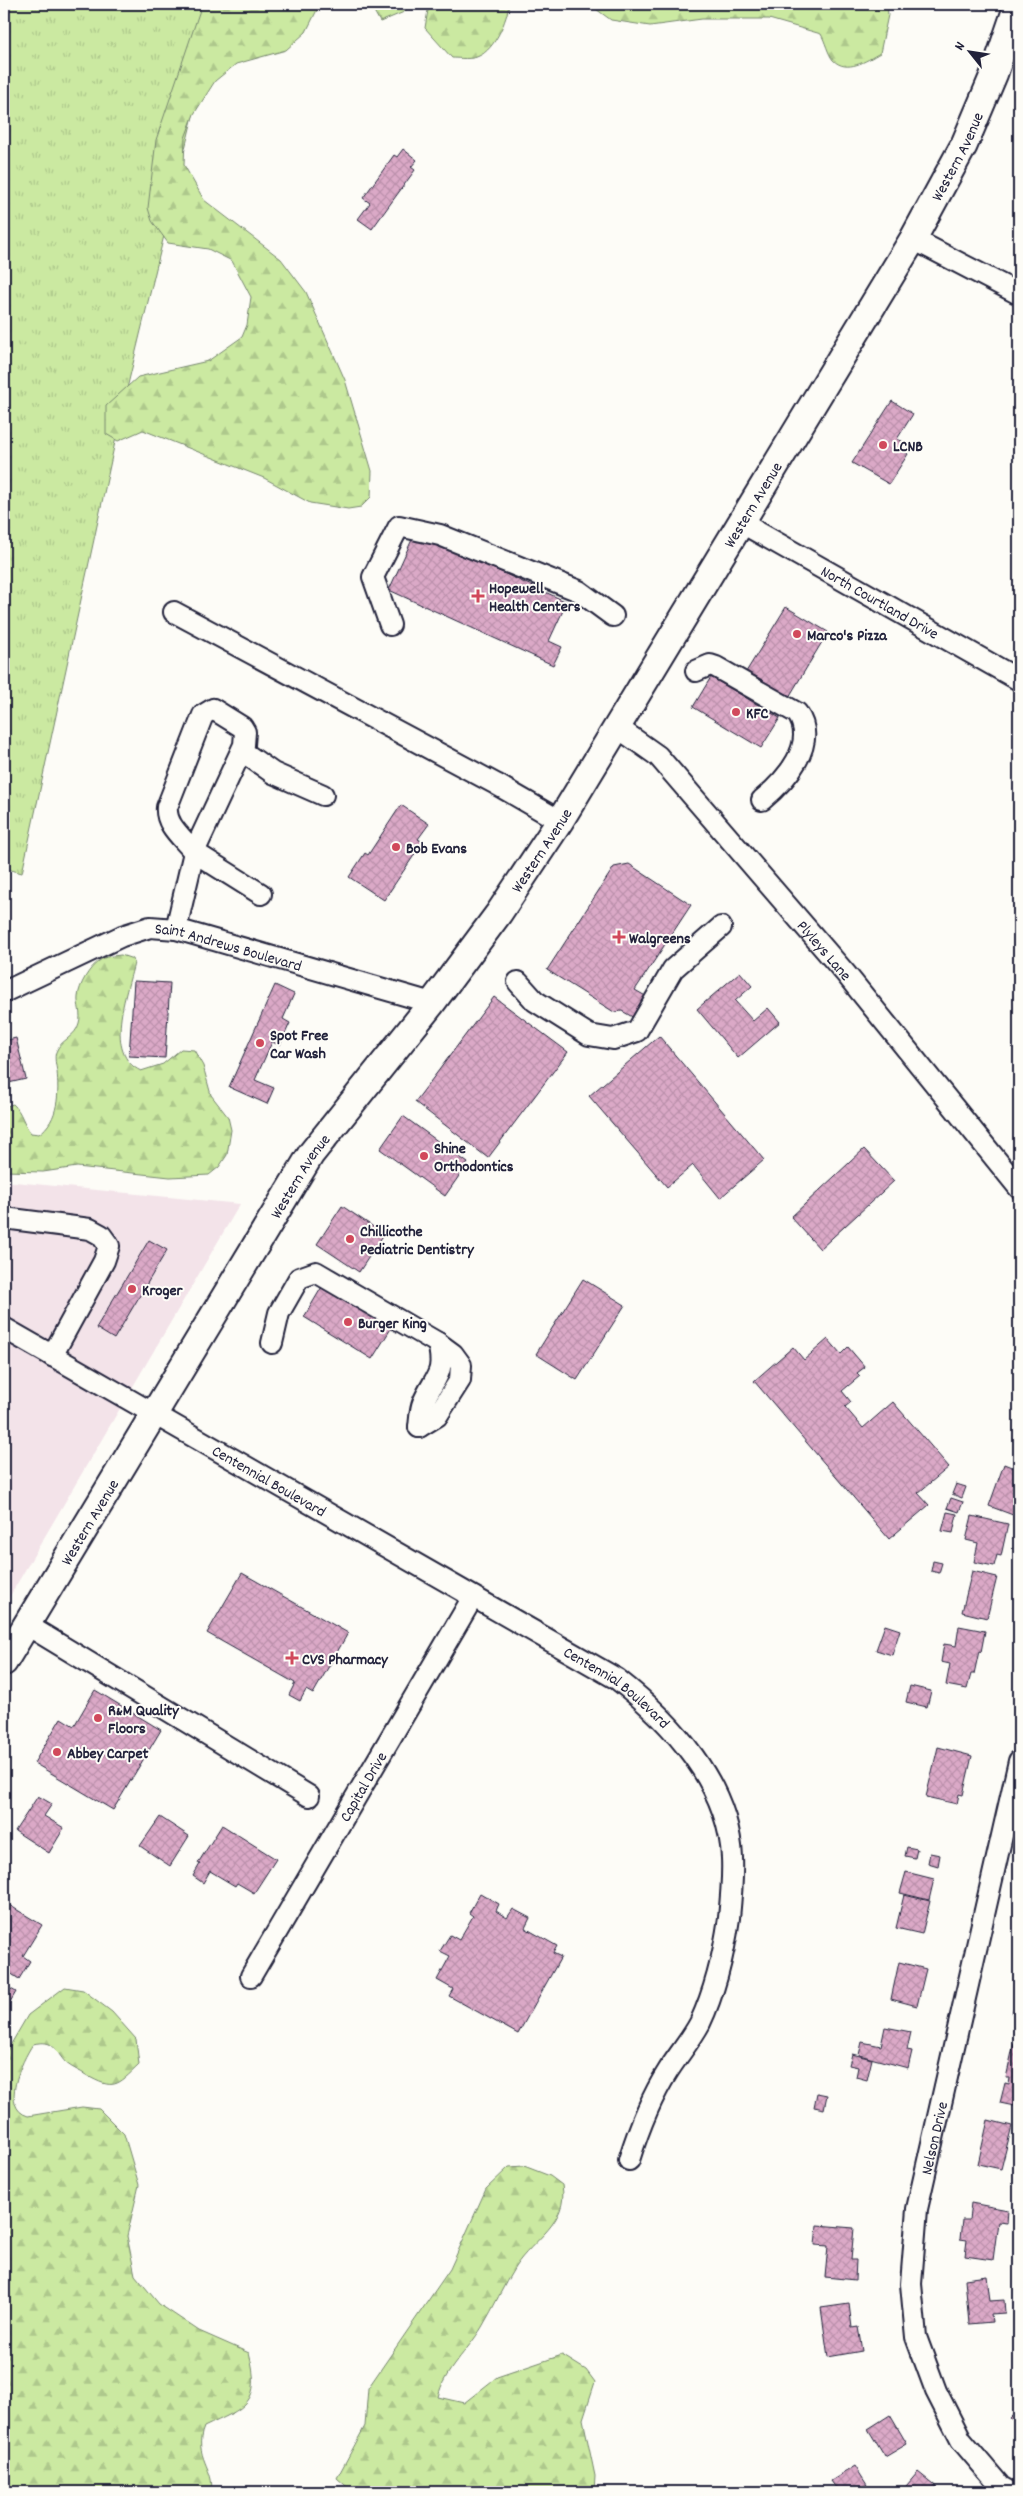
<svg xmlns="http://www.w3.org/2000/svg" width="1023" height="2496" font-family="Dekko,sans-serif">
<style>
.built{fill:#f3e3e9}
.grass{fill:url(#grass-tufts);stroke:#76866e}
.forest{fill:url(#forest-firs);stroke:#76866e}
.building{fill:url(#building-cross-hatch);stroke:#22223b}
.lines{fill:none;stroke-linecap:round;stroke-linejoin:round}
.minor-casing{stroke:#22223b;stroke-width:24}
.major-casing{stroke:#22223b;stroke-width:30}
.minor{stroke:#fdfcf7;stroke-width:20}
.major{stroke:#fdfcf7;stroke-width:26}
.poi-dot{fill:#d1495b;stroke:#fdfcf7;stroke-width:2}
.labels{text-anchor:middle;stroke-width:4;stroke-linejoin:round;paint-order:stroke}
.street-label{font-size:16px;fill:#22223b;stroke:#fdfcf7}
.poi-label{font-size:16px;font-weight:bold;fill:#22223b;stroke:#fdfcf7;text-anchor:start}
</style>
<defs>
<pattern id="grass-tufts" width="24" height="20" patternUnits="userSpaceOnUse" patternTransform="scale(1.25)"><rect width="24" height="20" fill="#cbe9a1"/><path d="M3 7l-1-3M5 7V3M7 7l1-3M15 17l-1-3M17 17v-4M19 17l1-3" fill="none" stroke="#aec88c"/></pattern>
<pattern id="forest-firs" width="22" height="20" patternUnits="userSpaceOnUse" patternTransform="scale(1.25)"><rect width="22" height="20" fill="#cbe9a1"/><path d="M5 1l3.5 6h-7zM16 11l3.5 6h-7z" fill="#aec88c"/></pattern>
<pattern id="building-cross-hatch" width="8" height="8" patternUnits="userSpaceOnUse" patternTransform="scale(1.25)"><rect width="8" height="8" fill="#dba9c7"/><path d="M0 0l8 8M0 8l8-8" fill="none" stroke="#bc91ac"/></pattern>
</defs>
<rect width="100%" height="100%" fill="#fdfcf7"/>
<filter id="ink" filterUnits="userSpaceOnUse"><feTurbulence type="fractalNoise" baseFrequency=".02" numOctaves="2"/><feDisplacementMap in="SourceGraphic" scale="10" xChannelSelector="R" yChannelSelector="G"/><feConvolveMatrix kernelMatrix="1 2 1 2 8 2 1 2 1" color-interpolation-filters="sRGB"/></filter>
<g filter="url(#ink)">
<!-- built -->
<polygon class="built" points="4,1181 240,1204 4,1606"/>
<!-- grass -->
<polygon class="grass" points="4,4 220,4 123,405 22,873 4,868"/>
<!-- forest -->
<g class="forest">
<polygon points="202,4 316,4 318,8 306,32 286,50 236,64 215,81 194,114 185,138 184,165 204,200 281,259 306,292 345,380 372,471 371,497 361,507 348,509 310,503 264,478 143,430 118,441 106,434 106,406 138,377 208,361 242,337 247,325 251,297 232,261 208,249 168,243 152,221 148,208 156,140"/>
<polygon points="370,4 410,4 404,12 380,22"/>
<path d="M429,4H509C507,20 495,49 479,56C472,60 459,58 452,58L425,28Z"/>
<path d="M589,4H887L888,15L880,53C866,61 847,74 833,60C828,54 825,41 821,34L769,19H702L650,26L611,20Z"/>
<path d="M121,955L133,959L134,963C127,993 103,1054 141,1071L163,1064L181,1049L194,1050L203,1066L211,1095L228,1117L231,1130L227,1155L219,1167L209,1175L170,1177L77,1167L43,1172L4,1171V1107L13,1104C22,1112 23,1124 31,1133L39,1134C59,1120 59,1093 57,1071C56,1066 54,1057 56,1052C60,1040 76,1037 79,1023C82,1014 77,1005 78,997C79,985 89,968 99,961C105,956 113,956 121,955Z"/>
<path d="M65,1987L83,1990L112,2012L136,2039L139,2065C117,2086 114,2091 86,2075C80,2071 72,2068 66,2063C54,2050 55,2039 33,2044C21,2062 0,2108 28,2116L82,2107L99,2109L124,2134L139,2185L127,2236L135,2275L159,2304L199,2331L249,2353C262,2404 246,2407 204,2427C192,2456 216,2470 211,2492H4V2056L28,2015Z"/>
<path d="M524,2166L550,2176L562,2185C569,2223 533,2239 515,2267C503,2286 494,2307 482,2327C468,2351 444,2370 438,2397L464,2403L497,2377L562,2355L586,2370L595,2382L583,2419L595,2476L594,2492H353L337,2478L365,2426L368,2388L450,2269L486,2189L509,2167Z"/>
</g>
<!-- building -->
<g class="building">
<polygon points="403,149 417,160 411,167 415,170 372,229 358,219 370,203 363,198 394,155 397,157"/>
<polygon points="892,401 913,414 897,439 904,442 900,448 908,454 889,484 852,463"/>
<polygon points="415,533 567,602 549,641 562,647 553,665 389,590"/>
<polygon points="786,607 828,632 789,697 746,672"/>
<polygon points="711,677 780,718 761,748 693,707"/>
<polygon points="401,805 429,824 418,839 423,842 384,900 349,877 365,853 368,855"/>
<polygon points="629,864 691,905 635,990 649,998 636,1019 622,1011 614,1012 547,970 614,867"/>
<polygon points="740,972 752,986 735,1001 753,1021 768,1008 780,1022 738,1058 697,1009"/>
<polygon points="134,981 170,983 165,1058 129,1056"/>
<polygon points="275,985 294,994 283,1019 290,1023 280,1045 272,1042 255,1080 274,1088 267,1104 229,1087"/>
<polygon points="494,997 568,1052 488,1158 415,1102"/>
<polygon points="659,1036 764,1160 720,1198 693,1165 667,1187 589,1096"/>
<polygon points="16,1038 26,1079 4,1084 4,1041"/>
<polygon points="403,1116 468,1163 445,1196 380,1149"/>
<polygon points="864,1149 894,1181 820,1249 791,1217"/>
<polygon points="342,1206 384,1234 359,1272 317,1244"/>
<polygon points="149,1240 167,1250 114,1339 96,1328"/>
<polygon points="583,1279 625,1305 577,1380 536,1354"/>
<polygon points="323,1285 392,1327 372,1359 304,1317"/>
<polygon points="828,1339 841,1354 848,1347 865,1367 857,1373 860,1376 842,1391 851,1402 845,1407 863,1428 893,1402 949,1467 918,1493 929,1505 889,1539 754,1381 793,1347 804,1360"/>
<polygon points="1004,1464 1019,1470 1019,1497 1013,1515 989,1506"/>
<polygon points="956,1484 966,1487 962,1498 952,1494"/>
<polygon points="951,1498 963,1502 959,1512 947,1508"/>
<polygon points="947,1512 957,1514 953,1533 942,1531"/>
<polygon points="972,1516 1008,1524 1001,1556 997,1555 994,1566 974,1562 978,1543 966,1540"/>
<polygon points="933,1561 942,1563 939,1573 931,1571"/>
<polygon points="972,1571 997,1577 987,1618 962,1612"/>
<polygon points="242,1573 348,1633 313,1694 306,1690 300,1701 289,1695 295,1683 207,1633"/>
<polygon points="885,1625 900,1630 892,1655 876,1650"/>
<polygon points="959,1626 985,1631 981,1652 979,1651 974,1674 971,1674 967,1689 946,1685 950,1664 941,1662 944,1644 956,1646"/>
<polygon points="910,1686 931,1691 927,1707 906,1702"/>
<polygon points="95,1690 161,1730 113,1810 34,1763 61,1718 74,1726"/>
<polygon points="938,1747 972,1756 963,1795 959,1794 957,1804 926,1797"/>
<polygon points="38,1796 52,1804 44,1816 64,1828 49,1853 15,1831"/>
<polygon points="160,1817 189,1836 170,1866 140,1846"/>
<polygon points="222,1825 276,1859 254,1893 237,1883 235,1886 210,1871 203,1883 193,1876 200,1864 198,1863"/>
<polygon points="907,1847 917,1849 915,1858 905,1856"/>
<polygon points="930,1853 940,1855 938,1866 928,1863"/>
<polygon points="906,1872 934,1879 929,1900 900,1893"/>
<polygon points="480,1893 499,1904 496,1911 507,1918 513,1909 530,1918 525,1928 557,1946 553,1953 561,1957 518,2034 449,1996 453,1989 437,1980 450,1956 440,1951 450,1935 459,1940 473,1916 469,1913"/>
<polygon points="904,1895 930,1901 922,1934 896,1928"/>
<polygon points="4,1902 42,1925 23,1956 30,1961 19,1979 4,1969"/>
<polygon points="899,1962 926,1969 917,2006 891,1999"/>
<polygon points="4,1985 16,1992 4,2012"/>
<polygon points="1017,1993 1019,1993 1019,2015 1012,2014"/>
<polygon points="885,2027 911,2032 907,2050 912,2051 908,2068 859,2055 862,2042 881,2046"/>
<polygon points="1014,2043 1019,2044 1019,2080 1016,2079 1015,2085 1019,2086 1019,2107 1000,2103 1005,2083 1009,2084 1010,2078 1006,2078"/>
<polygon points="852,2054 872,2059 867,2080 856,2077 858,2067 849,2065"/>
<polygon points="817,2093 827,2095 824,2109 814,2107"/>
<polygon points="988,2120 1012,2126 1001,2169 978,2164"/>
<polygon points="971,2203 1008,2210 1007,2223 998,2222 993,2260 965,2256 967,2240 960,2239 962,2220 969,2220"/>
<polygon points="817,2225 854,2228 851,2260 856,2260 855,2280 825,2277 828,2246 815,2245"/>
<polygon points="987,2276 990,2301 1004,2300 1005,2313 991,2314 992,2322 969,2324 965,2279"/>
<polygon points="849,2304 852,2328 858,2327 862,2351 828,2357 821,2308"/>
<polygon points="1019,2409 1019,2435 1014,2430 1018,2426 1010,2418"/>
<polygon points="890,2415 907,2444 885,2457 868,2429"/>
<polygon points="855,2466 867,2485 856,2492 839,2492 831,2481"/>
<polygon points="918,2472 938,2488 935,2492 901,2492"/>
</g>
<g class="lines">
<defs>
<g id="minor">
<polyline points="913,239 1019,294"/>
<path id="s1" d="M742,523L1019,680"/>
<polyline points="174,612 496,784 560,821"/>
<polyline points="390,625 373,577 399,526 440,535 579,591 613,616"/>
<path d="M696,671L710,665L716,667L797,713C819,744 785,781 762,800"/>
<path id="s2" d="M617,727L658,756L846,974L1019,1188"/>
<polyline points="242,751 273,773 323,795"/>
<path d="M176,929L194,852C183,838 165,825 167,807L203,715L213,709L242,727L245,732L244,745L194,852L261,894"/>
<polyline points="518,982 535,1001 589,1035 613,1039 637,1031 673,969 721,927"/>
<path id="s3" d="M4,992L122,936L150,927L176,929L432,1003"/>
<polyline points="4,1218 90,1229 101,1235 109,1246 104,1261 52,1356"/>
<path id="s4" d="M4,1328L617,1679C671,1721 729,1784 732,1858C733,1877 731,1898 729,1918C724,1953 715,1991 700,2023C691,2040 678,2055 668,2071C650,2099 639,2128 629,2160"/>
<polyline points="272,1343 279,1313 299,1278 316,1272 438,1343 453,1354 461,1365 460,1380 437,1416 419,1427"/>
<path d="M419,1427C420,1420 420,1410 423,1403C434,1376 446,1376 438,1343"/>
<polyline points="27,1625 309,1796"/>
<path id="s5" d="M251,1976L473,1597"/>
<path id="s6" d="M1010,2492L1001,2487L961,2440L936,2391L916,2337L911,2284L917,2209L1019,1761"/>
</g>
<g id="major">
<path id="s7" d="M4,1662L311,1154L432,1003L499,913L560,821L913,239L964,145L994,74L1018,4"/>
</g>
</defs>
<!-- minor casing -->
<use href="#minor" class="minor-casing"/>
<!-- major casing -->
<use href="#major" class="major-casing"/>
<!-- minor -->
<use href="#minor" class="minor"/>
<!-- major -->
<use href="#major" class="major"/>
</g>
</g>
<!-- markers -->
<g class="poi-dot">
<circle cx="883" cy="445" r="5"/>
<path d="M475.5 588.5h5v5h5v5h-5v5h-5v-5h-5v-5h5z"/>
<circle cx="797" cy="634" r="5"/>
<circle cx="736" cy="712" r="5"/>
<circle cx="396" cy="847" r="5"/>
<path d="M616.5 929.5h5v5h5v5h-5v5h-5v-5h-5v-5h5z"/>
<circle cx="260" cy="1043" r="5"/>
<circle cx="424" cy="1156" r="5"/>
<circle cx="350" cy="1239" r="5"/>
<circle cx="132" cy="1289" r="5"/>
<circle cx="348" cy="1322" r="5"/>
<path d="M289.5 1650.5h5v5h5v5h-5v5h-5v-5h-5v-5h5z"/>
<circle cx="98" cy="1718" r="5"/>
<circle cx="57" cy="1752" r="5"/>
</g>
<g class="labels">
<!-- street labels -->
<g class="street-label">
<text dy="6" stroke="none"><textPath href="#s7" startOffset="1784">Western Avenue</textPath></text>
<text dy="6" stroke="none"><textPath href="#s7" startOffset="1380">Western Avenue</textPath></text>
<text dy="6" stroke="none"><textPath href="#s1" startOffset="159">North Courtland Drive</textPath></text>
<text dy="6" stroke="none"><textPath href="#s7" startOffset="975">Western Avenue</textPath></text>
<text dy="6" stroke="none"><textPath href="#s3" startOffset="241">Saint Andrews Boulevard</textPath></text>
<text dy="6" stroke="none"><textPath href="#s2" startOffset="306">Plyleys Lane</textPath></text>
<text dy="6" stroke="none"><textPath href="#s7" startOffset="569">Western Avenue</textPath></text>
<text dy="6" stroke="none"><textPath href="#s4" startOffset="306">Centennial Boulevard</textPath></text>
<text dy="6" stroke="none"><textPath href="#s7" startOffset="164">Western Avenue</textPath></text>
<text dy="6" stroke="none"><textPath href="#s4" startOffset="711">Centennial Boulevard</textPath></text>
<text dy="6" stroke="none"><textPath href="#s5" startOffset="220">Capital Drive</textPath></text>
<text dy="6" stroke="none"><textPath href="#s6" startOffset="386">Nelson Drive</textPath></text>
</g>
<!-- poi labels -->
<g class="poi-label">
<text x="893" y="451">LCNB</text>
<text x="489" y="593">Hopewell<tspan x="489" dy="18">Health Centers</tspan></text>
<text x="807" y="640">Marco's Pizza</text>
<text x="746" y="718">KFC</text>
<text x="406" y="853">Bob Evans</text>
<text x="629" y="943">Walgreens</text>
<text x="270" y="1040">Spot Free<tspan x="270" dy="18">Car Wash</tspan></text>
<text x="434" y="1153">Shine<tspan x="434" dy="18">Orthodontics</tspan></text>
<text x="360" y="1236">Chillicothe<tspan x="360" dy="18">Pediatric Dentistry</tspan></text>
<text x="142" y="1295">Kroger</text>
<text x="358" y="1328">Burger King</text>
<text x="302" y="1664">CVS Pharmacy</text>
<text x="108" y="1715">R&amp;M Quality<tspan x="108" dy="18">Floors</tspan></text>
<text x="67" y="1758">Abbey Carpet</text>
</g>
</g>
<!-- margin -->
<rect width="1023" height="2496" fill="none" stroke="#fdfcf7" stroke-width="20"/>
<rect x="10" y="10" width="1003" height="2476" fill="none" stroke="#22223b" stroke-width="2" filter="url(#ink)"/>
<!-- north arrow -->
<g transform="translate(970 52) rotate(300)" stroke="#fdfcf7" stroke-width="4" paint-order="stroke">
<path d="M0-4L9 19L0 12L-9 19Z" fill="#22223b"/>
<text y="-8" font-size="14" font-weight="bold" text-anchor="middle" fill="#22223b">N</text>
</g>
</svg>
